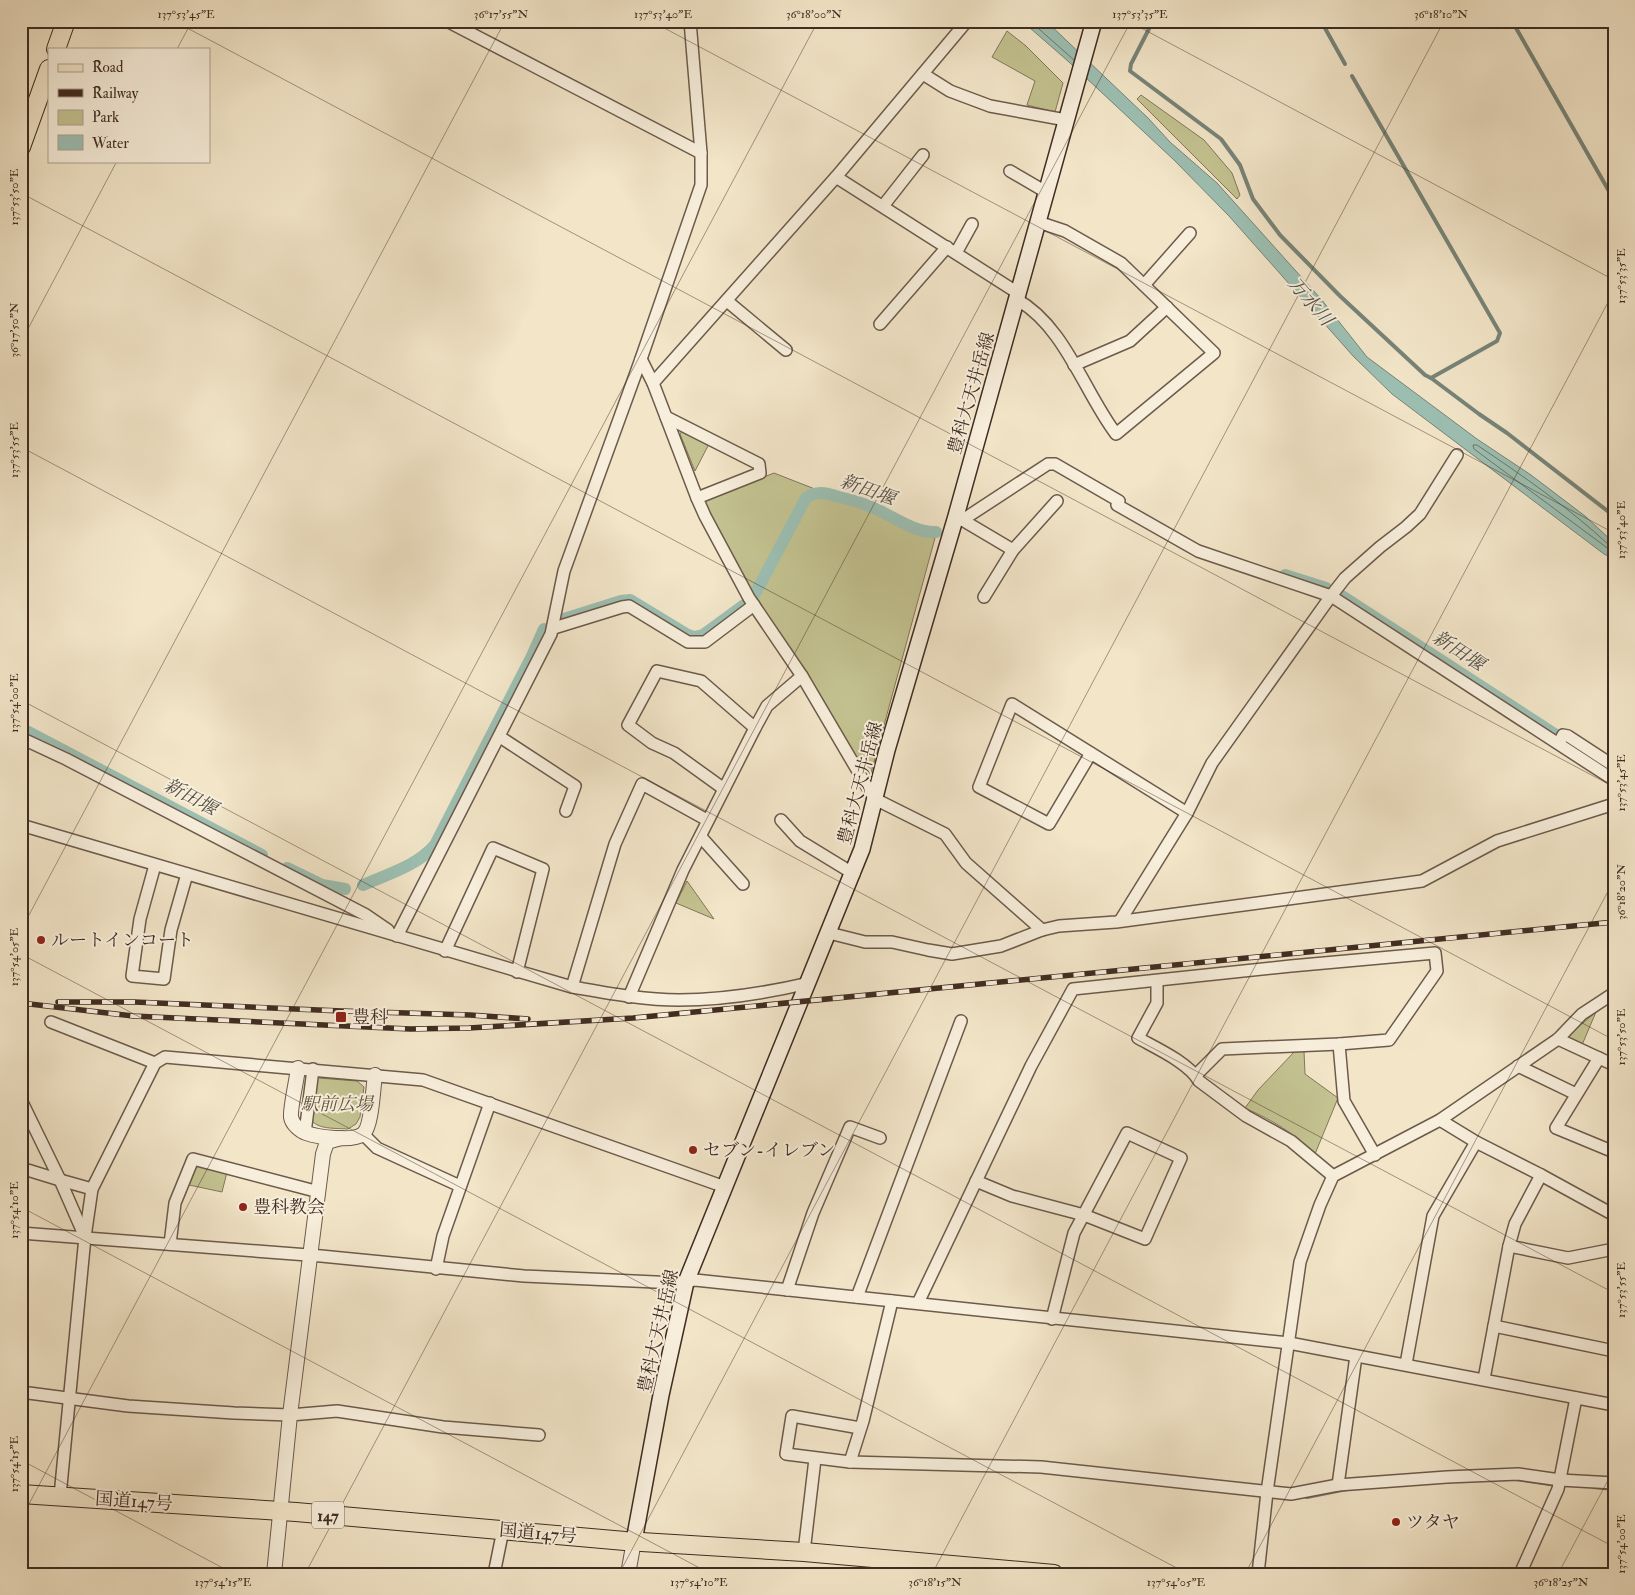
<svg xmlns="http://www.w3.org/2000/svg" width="1635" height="1595" font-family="'IM FELL Double Pica','Noto Serif JP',serif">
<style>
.green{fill:#c3c290;stroke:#827759}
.water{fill:#9cbfb2;stroke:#778478}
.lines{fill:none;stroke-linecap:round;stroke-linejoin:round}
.shore{stroke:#6e766a;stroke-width:1}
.stream{stroke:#778478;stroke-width:4}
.canal{stroke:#9cbfb2;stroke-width:12}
.minor-casing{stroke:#6c5a4c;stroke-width:14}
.tertiary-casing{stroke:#6c5a4c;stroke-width:16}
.secondary-casing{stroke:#402c22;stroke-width:18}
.primary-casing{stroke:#402c22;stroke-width:20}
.trunk-casing{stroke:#402c22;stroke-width:20}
.minor{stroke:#f7eedb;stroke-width:11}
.tertiary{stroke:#f7eedb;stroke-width:14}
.secondary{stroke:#f7eedb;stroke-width:15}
.primary{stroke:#f2e5c8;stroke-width:18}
.trunk{stroke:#f2e5c8;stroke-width:18}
.rail-casing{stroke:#402c22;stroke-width:5.5}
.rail{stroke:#f7eedb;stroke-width:4;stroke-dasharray:11;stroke-linecap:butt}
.ticks{fill:none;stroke:#402c22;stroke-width:1;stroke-opacity:0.45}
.poi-dot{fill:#8f2418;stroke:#f7eedb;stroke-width:2}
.labels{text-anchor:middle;stroke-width:4;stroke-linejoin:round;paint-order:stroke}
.shield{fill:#f7eedb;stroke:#77665a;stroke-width:1}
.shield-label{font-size:16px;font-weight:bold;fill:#402c22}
.street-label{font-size:18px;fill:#402c22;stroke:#f7eedb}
.poi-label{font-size:18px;fill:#402c22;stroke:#f7eedb;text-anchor:start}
.park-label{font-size:18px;font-style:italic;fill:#61523e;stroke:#f7eedb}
.water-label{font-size:19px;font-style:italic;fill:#575146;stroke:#f7eedb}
.neatline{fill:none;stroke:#402c22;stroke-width:2}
.ticks-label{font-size:12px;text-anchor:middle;fill:#402c22}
</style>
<rect width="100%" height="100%" fill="#f2e5c8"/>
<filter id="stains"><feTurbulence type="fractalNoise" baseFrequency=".004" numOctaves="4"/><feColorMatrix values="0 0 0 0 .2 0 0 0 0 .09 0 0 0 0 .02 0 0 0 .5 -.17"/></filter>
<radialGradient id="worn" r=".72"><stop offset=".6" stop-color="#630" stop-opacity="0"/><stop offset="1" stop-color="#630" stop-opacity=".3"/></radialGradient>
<!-- green -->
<g class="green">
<polygon points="1007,31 1026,46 1063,83 1055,112 1027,105 1035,81 992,57"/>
<polygon points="1141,95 1204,140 1232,173 1240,195 1237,199 1137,99"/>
<polygon points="682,431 709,444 695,471 680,434"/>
<polygon points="774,473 871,511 921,534 935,538 868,784 756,599 702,502"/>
<polygon points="687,881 714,919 676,903"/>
<polygon points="1596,1012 1582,1045 1565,1038"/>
<path d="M1296,1050L1304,1051L1305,1074L1338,1098L1315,1154C1292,1132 1274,1121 1245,1108L1258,1090Z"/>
<path d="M318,1078L357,1081L364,1087L360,1117L356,1124L348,1129C336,1128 316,1130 310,1118L315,1081Z"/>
<polygon points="197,1165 227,1172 222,1192 189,1185"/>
</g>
<!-- water -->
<polygon class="water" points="1022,21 1046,21 1148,118 1170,142 1217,183 1321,299 1367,357 1477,439 1531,475 1585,516 1614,543 1614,559 1604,554 1392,394 1353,356 1229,216 1174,160 1069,62"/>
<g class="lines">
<!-- shore -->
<g class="shore">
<polyline points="1030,21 1074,60"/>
<path d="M1614,546L1609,545C1568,507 1523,476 1477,445H1473L1474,449L1614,553"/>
</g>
<!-- stream -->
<g class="stream">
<polyline points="1153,21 1131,64 1130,71 1221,139 1240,165 1253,199 1280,235 1340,296 1425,375 1431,378 1479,414 1507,433 1614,516"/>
<polyline points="1321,21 1345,64"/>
<polyline points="1512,21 1614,200"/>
<polyline points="1352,76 1500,333 1497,341 1431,378"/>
<polyline points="1516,1479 1556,1485"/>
<polyline points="1593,1487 1614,1489"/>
<polyline points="1307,1497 1347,1489"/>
</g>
<!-- canal -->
<g class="canal">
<polyline points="1285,575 1326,588"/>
<path d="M755,594L806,498C817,490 826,493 839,497C852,500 864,503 876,509C894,517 915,533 936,532"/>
<polyline points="1342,596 1556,735"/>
<polyline points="564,619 621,601 630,600 686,634 694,637 703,635 744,605"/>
<polyline points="21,728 262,855"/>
<polyline points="287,868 322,885 345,889"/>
<path d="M363,885C388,874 417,866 435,845L532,656L544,629"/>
</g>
<defs>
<g id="minor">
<polyline points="447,21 701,153"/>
<polyline points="923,74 950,91 990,106 1066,120"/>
<polyline points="1010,171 1046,192"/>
<polyline points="836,177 1018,293"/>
<polyline points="883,206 923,155"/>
<polyline points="956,253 972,224"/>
<polyline points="1144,285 1190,233"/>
<path d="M1016,299C1065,326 1084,392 1116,434L1214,353L1121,263L1065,231L1038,222"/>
<polyline points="727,301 786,350"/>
<polyline points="880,324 947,247"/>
<polyline points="641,359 653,383 697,498 705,516 749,598 802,676 869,790 875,799 945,834 966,863 1042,930"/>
<polyline points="1074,365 1130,341 1167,307"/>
<polyline points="653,383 836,177 967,21"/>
<polyline points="666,417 759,464 760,473 697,498"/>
<polyline points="959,518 1013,550"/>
<polyline points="964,519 1048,464 1055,464 1119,501 1117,505 1198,551 1331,596 1614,780"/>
<polyline points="984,597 1013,550 1057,501"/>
<polyline points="554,628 622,607 629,606 688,642 705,642 754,605"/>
<polyline points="500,737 575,786 566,811"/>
<polyline points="21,738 66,759 366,915 388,930"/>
<polyline points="1559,743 1563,735 1568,736 1614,766"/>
<polyline points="1091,753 1049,824 979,787 1012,704 1187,813"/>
<polyline points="724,789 674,753 652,743 628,725 657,671 701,681 755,728"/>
<polyline points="781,820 800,841 854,874"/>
<path d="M21,825L572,987C607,993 643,1000 679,1000C722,1000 766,993 809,983"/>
<polyline points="701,837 743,884"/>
<polyline points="155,865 140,919 132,976 164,979 171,930 187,874"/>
<polyline points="1120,921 1187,813 1212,763 1331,596 1345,578 1380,547 1406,527 1420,514 1457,455"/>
<polyline points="829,933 865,942 892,942 928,950 952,954 1001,946 1042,930 1059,926 1116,922 1422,881 1497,841 1614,804"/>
<polyline points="397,936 551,634 564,571 641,359 701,185 701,153 690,21"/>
<polyline points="445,951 493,848 543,869 517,972"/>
<path d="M1157,981V1003L1138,1038C1156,1048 1189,1063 1199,1081L1246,1116L1291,1141L1333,1176"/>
<polyline points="572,987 615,844 642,784 707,820"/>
<polyline points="629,997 683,870 755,728 767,706 802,676"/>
<polyline points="51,1022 155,1063"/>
<polyline points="1558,1039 1614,1065"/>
<polyline points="1339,1044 1344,1101 1375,1155"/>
<polyline points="1599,1058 1556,1128 1614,1152"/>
<polyline points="1518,1066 1576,1094"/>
<polyline points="21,1100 60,1180 85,1237"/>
<polyline points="1440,1120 1476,1142 1541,1175 1614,1215"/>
<polyline points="305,1133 313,1069"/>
<polyline points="363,1134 377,1148 460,1186"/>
<polyline points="21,1168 60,1180 92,1189"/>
<polyline points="976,1181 1012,1196 1084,1215 1145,1239 1181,1158 1127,1133 1074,1233 1052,1319"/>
<polyline points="21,1233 321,1256 524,1276 677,1283 695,1280 1289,1343 1614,1405"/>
<polyline points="170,1244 175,1203 193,1159 319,1192"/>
<polyline points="1509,1246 1568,1258 1614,1249"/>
<polyline points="436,1269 443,1236 490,1103"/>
<polyline points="787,1290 813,1213 850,1127 880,1138"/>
<polyline points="857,1297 961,1021"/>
<polyline points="918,1303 1031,1066 1073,989 1291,966 1435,953 1437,971 1389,1040 1339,1044 1222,1049 1196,1075"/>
<polyline points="1494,1326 1614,1351"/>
<polyline points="1406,1364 1433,1216 1476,1142"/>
<polyline points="1484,1379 1509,1246 1515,1224 1541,1175"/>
<polyline points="21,1392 128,1406 234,1413 290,1415 337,1411 443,1427 539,1435"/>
<polyline points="860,1428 792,1416 786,1454 850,1462 1041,1467 1291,1494 1338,1485 1447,1477 1518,1474 1560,1480 1614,1483"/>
<polyline points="850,1462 863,1421 892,1301"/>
<polyline points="1338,1485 1356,1356"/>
<polyline points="60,1496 85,1237 92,1189 155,1063 165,1057 423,1080 725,1187"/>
<polyline points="804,1552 815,1459"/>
<polyline points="494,1574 503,1530"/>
<polyline points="1258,1574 1267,1492 1300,1262 1320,1205 1333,1176 1440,1120 1558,1039 1582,1014 1614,993"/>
<polyline points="1520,1574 1558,1489 1576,1398"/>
</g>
<g id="tertiary">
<path d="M298,1068C297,1079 290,1108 291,1117C292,1124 300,1131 306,1133C318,1137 353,1142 363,1134C372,1127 373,1087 375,1075"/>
<polyline points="274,1574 290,1415 323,1154 327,1142 341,1138"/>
<polyline points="628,1574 634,1541"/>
</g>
<polyline id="secondary" points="634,1541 661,1395 686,1282 862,849 887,750 956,516 1094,21"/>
<g id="primary">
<polyline points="56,49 66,21"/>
<polyline points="21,147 49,69"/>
</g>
<polyline id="trunk" points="21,1494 296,1512 625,1541 804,1552 1054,1574"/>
</defs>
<!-- minor casing -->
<use href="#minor" class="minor-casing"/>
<!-- tertiary casing -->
<use href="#tertiary" class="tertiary-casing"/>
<!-- secondary casing -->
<use href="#secondary" class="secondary-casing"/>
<!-- primary casing -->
<use href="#primary" class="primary-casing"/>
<!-- trunk casing -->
<use href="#trunk" class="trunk-casing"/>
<!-- minor -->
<use href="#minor" class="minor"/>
<!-- tertiary -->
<use href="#tertiary" class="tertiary"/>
<!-- secondary -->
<use href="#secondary" class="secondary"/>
<!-- primary -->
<use href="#primary" class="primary"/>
<!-- trunk -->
<use href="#trunk" class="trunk"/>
<defs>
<g id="rail">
<polyline points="58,1002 134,1002 342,1011 470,1015 528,1019"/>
<polyline points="21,1003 133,1016 410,1029 469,1028 633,1018 1614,922"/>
</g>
</defs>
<!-- rail casing -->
<use href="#rail" class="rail-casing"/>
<!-- rail -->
<use href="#rail" class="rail"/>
</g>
<!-- ticks -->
<path class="ticks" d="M174,21L1614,787M651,21L1614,533M1128,21L1614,280M1604,21L1614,26M177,49L192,21M21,193L1614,1040M21,342L117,161M21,447L1614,1293M21,700L1614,1547M21,930L505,21M21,954L1188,1574M21,1207L711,1574M21,1460L234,1574M21,1519L818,21M305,1574L1131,21M619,1574L1444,21M932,1574L1614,291M1245,1574L1614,880M1558,1574L1614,1469"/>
<!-- markers -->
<g class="poi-dot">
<circle cx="41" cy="940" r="5"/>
<rect x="335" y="1011" width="12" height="12" rx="2.5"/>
<circle cx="693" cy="1150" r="5"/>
<circle cx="243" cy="1207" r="5"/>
<circle cx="1396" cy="1522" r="5"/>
</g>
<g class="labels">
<!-- shield labels -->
<rect class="shield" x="312" y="1501.5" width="32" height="27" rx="4"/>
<g class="shield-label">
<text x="328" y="1521">147</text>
</g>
<!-- street labels -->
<g class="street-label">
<text transform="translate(971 393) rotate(-74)" y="6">豊科大天井岳線</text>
<text transform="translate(860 783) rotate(-75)" y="6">豊科大天井岳線</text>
<text transform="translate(658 1331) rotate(-77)" y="6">豊科大天井岳線</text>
<text transform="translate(134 1501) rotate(4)" y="6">国道147号</text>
<text transform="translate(538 1533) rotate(5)" y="6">国道147号</text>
</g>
<!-- poi labels -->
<g class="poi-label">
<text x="51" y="946">ルートインコート</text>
<text x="352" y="1023">豊科</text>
<text x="703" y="1156">セブン-イレブン</text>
<text x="253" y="1213">豊科教会</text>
<text x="1406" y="1528">ツタヤ</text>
</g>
<!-- park labels -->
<g class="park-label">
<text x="337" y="1110">駅前広場</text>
</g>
<!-- water labels -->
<g class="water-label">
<text transform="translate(1311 301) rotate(49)" y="7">万水川</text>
<text transform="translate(868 489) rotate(20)" y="7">新田堰</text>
<text transform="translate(1459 650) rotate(33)" y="7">新田堰</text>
<text transform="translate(191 796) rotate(28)" y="7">新田堰</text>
</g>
</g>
<!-- margin -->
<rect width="1635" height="1595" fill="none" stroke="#f2e5c8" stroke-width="55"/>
<!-- legend -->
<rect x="48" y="48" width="162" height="115" fill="#f7eedb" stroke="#aea091"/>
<rect x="58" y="64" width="25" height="8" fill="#f2e5c8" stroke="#aea091"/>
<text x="92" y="72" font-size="15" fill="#402c22">Road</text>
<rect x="58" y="89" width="25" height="8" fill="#402c22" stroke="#aea091"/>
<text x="92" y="98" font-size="15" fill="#402c22">Railway</text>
<rect x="58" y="110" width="25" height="15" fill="#c3c290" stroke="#aea091"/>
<text x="92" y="122" font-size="15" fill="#402c22">Park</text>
<rect x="58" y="135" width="25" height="15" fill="#9cbfb2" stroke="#aea091"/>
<text x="92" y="148" font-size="15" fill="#402c22">Water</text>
<rect x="28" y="28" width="1580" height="1540" class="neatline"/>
<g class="ticks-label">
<text x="186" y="18">137°53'45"E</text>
<text x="501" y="18">36°17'55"N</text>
<text x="663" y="18">137°53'40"E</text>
<text x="814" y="18">36°18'00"N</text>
<text x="1140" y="18">137°53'35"E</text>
<text x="1441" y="18">36°18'10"N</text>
<text transform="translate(14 197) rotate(-90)" y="4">137°53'50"E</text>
<text transform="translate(1621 276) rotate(-90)" y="4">137°53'35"E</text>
<text transform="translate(14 330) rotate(-90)" y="4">36°17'50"N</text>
<text transform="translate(14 450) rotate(-90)" y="4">137°53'55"E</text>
<text transform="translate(1621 530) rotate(-90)" y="4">137°53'40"E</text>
<text transform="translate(14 703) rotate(-90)" y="4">137°54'00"E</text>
<text transform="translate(1621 783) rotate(-90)" y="4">137°53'45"E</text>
<text transform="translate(1621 892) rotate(-90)" y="4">36°18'20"N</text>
<text transform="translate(14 957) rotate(-90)" y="4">137°54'05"E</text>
<text transform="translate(1621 1037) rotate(-90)" y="4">137°53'50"E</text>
<text transform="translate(14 1210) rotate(-90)" y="4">137°54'10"E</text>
<text transform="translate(1621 1290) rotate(-90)" y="4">137°53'55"E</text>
<text transform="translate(14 1464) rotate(-90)" y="4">137°54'15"E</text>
<text transform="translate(1621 1544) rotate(-90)" y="4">137°54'00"E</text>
<text x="223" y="1586">137°54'15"E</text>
<text x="699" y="1586">137°54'10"E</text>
<text x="935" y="1586">36°18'15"N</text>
<text x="1176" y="1586">137°54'05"E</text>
<text x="1561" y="1586">36°18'25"N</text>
</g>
<rect width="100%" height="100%" filter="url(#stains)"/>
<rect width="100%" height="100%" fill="url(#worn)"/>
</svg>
